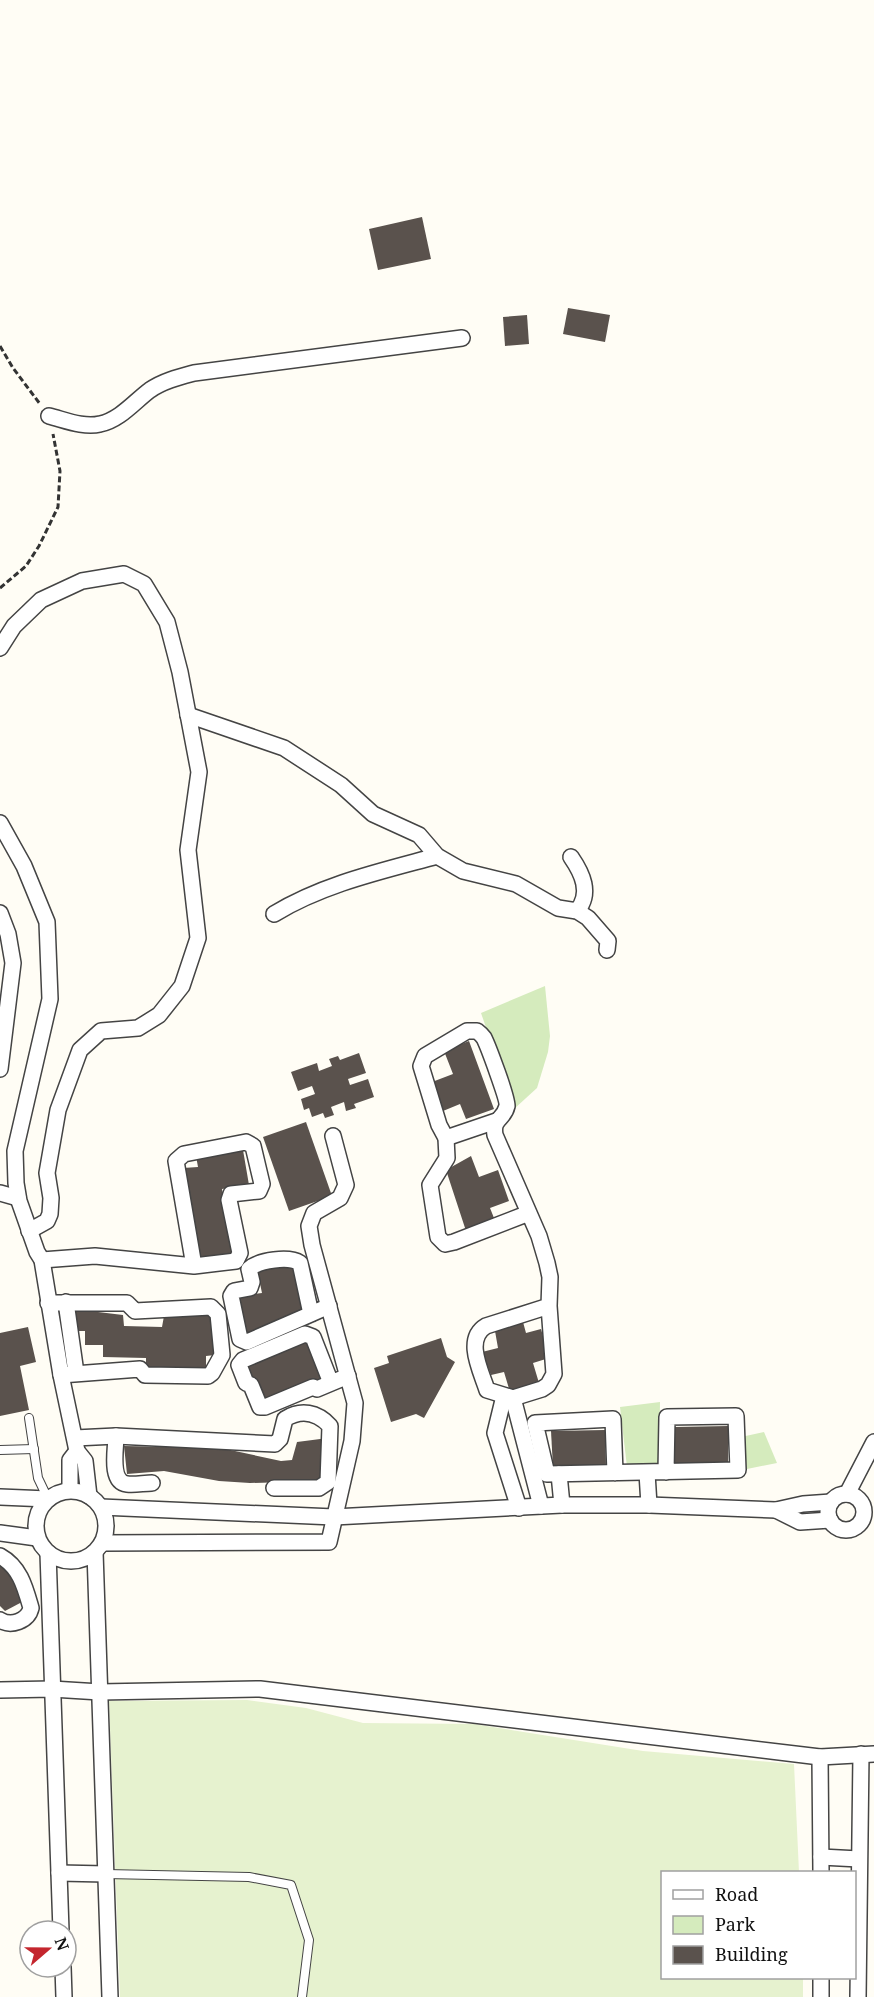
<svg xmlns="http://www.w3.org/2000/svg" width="874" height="1997" font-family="'Noto Serif',serif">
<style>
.green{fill:#d5ebbd}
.pitch{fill:#e6f2cf}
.building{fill:#5a524d}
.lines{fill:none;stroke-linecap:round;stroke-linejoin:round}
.lane-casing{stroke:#444;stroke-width:10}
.street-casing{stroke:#444;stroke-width:18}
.path{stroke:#333;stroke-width:3;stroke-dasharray:6 3;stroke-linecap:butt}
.lane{stroke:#fff;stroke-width:8}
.street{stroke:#fff;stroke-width:15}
</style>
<rect width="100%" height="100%" fill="#fffdf5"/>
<!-- green -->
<g class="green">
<polygon points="545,986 550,1036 548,1052 537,1088 514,1109 481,1013"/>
<polygon points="660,1402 659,1465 627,1467 620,1407"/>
<polygon points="764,1432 777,1463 747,1469 741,1437"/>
</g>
<!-- pitch -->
<polygon class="pitch" points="247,1700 306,1708 363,1723 474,1724 643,1751 794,1764 799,1872 662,1872 662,1978 803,1978 803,1997 120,1997 109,1701"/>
<!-- building -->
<g class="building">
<polygon points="422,217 431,259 378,270 369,229"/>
<polygon points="568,308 610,315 605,342 563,334"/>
<polygon points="527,315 529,344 505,346 503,317"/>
<polygon points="469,1041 494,1109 466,1119 460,1104 443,1111 432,1082 453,1074 444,1051"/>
<polygon points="359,1053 366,1073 348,1079 350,1085 368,1079 374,1097 354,1104 356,1108 346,1111 344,1102 331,1107 334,1115 325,1118 323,1113 312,1117 309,1108 304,1110 301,1099 315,1094 312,1086 298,1091 291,1072 317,1063 319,1071 332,1066 329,1059 338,1056 340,1060"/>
<polygon points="306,1122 332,1196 289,1211 263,1137"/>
<polygon points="243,1150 249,1185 222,1189 234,1256 197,1261 183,1168 198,1167 196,1156"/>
<polygon points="471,1156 479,1177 498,1170 509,1201 490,1208 496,1223 467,1234 446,1170"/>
<polygon points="297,1266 304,1314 245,1336 237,1296 262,1293 257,1269"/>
<polygon points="73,1309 123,1315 124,1326 162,1327 164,1316 213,1315 213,1339 215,1340 215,1355 206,1356 206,1373 146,1372 146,1358 103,1357 103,1345 85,1345 85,1331 71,1331"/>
<polygon points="523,1322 526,1333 541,1329 549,1358 533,1363 539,1383 510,1392 504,1372 491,1375 482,1352 498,1348 495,1331"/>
<polygon points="28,1327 36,1362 20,1366 29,1410 0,1416 0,1333"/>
<polygon points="441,1338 447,1357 455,1362 424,1418 416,1414 391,1422 374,1368 389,1363 387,1356"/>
<polygon points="306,1341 322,1380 262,1405 247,1365"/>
<polygon points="728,1426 728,1463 675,1464 675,1427"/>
<polygon points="605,1430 606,1467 553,1468 551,1431"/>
<polygon points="328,1438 321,1481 250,1483 219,1481 164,1471 127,1474 124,1446 221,1448 281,1461 292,1460 297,1442"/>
<polygon points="0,1565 16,1581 22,1602 5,1611 0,1606"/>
</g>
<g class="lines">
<defs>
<g id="lane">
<polyline points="29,1418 38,1478 48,1499"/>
<polyline points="0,1450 34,1449"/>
<polyline points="106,1874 249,1877 291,1885 309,1940 302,1997"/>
</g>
<g id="street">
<path d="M49,416C65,420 84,428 100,424C120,420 135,401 150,390C163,381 179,377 194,373L462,338"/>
<polyline points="0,648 14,626 41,600 82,581 124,574 144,584 167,622 180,672 199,772 188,850 198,938 182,986 159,1015 138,1028 101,1031 80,1050 58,1110 47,1173 51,1198 50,1214 47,1221 29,1231"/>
<polyline points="188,715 284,748 341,785 373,814 419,835 437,856 463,871 516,884 558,908 577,911 588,918 608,941 607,950"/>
<polyline points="0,823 24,866 47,922 50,999 15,1151 16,1183 19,1201 37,1252 42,1260 61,1375 77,1451 85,1461 89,1496"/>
<path d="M571,857C582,873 592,893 577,911"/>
<polyline points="0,913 8,934 13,963 0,1069"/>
<path d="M274,914C323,884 382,871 437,856"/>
<polyline points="446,1138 496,1121"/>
<polyline points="0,1193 18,1198"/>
<path d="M529,1213L454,1242L445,1244L438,1237L430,1185L447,1158L446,1138L439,1125L421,1066L425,1056L467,1031H477C481,1034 481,1034 484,1038C488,1046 508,1099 507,1106C504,1120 492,1118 495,1135L539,1236L547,1263L550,1277L549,1306L554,1374L548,1385L542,1389L513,1398L487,1390C481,1371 464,1339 486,1326L549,1306"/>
<polyline points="42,1260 95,1256 194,1266 176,1161 184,1154 246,1142 253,1146 262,1184 259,1191 231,1194 229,1200 240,1253 236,1261 194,1266"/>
<polyline points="66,1302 76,1373"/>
<polyline points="48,1303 127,1303 135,1311 211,1307 218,1314 222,1355 212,1373 208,1376 145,1375 140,1369 61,1375"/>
<path d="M311,1314L300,1263C289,1256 259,1260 249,1269L252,1282L250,1288L234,1291L231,1296L240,1339L247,1342L311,1314L329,1306"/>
<polyline points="331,1383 313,1337 305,1334 243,1360 239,1365 246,1383 251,1385 260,1407 265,1407 313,1387 317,1389 348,1376"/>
<polyline points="504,1396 495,1433 519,1508"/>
<polyline points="513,1398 541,1506"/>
<path d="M116,1436C116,1449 109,1482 127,1484C135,1485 144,1483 152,1483"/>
<path d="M75,1438L116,1436L275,1444L280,1439L285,1419C301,1409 317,1412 330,1426L328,1482L319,1488H274"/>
<polyline points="615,1473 613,1419 535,1423 547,1474 738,1470 736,1416 667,1417 666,1472"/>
<polyline points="647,1473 649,1505"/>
<polyline points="559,1474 562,1505"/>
<polyline points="70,1490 70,1460 77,1451"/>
<circle cx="71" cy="1526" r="35"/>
<polyline points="847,1494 874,1442"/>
<circle cx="846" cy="1512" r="18"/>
<polyline points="0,1497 48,1499"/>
<polyline points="101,1507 334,1517 562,1505 649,1505 776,1510 803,1504 831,1502"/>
<polyline points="776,1510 800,1522 830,1520"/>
<polyline points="0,1533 37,1538"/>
<polyline points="102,1543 329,1542 352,1441 355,1403 312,1245 309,1226 314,1213 340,1198 346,1185 333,1136"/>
<polyline points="95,1552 110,1997"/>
<polyline points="48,1553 61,1931"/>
<path d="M0,1556C20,1567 25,1587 31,1608C28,1621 11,1627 0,1620"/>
<polyline points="0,1690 52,1689 100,1692 260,1689 820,1757 874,1754"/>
<polyline points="820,1757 821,1872"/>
<polyline points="821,1857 859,1859"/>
<polyline points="59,1873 106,1874"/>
<polyline points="63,1967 64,1997"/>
<polyline points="821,1978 821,1997"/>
<polyline points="858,1997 861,1754"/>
</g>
</defs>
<!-- lane casing -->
<use href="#lane" class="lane-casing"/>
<!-- street casing -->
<use href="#street" class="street-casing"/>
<!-- path -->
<g class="path">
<polyline points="0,346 13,368 40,404"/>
<polyline points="0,588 26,566 39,546 58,507 60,471 53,434"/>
</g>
<!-- lane -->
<use href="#lane" class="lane"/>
<!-- street -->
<use href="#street" class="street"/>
</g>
<!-- legend -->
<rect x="661" y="1871" width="195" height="108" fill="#ffffff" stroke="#a0a0a0" stroke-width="1.5"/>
<rect x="673" y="1890" width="30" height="9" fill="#ffffff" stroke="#a0a0a0" stroke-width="1.5"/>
<text x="715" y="1901" font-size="18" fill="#111111">Road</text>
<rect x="673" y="1916" width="30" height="18" fill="#d5ebbd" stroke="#a0a0a0" stroke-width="1.5"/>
<text x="715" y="1931" font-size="18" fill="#111111">Park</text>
<rect x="673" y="1946" width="30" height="18" fill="#5a524d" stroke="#a0a0a0" stroke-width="1.5"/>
<text x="715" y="1961" font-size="18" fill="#111111">Building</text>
<!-- north arrow -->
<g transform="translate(48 1949) rotate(70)"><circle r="28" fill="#ffffff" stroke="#a0a0a0" stroke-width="1.5"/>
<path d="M0-4.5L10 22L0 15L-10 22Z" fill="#c4262e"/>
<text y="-9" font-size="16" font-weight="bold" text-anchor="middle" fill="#111111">N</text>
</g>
</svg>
